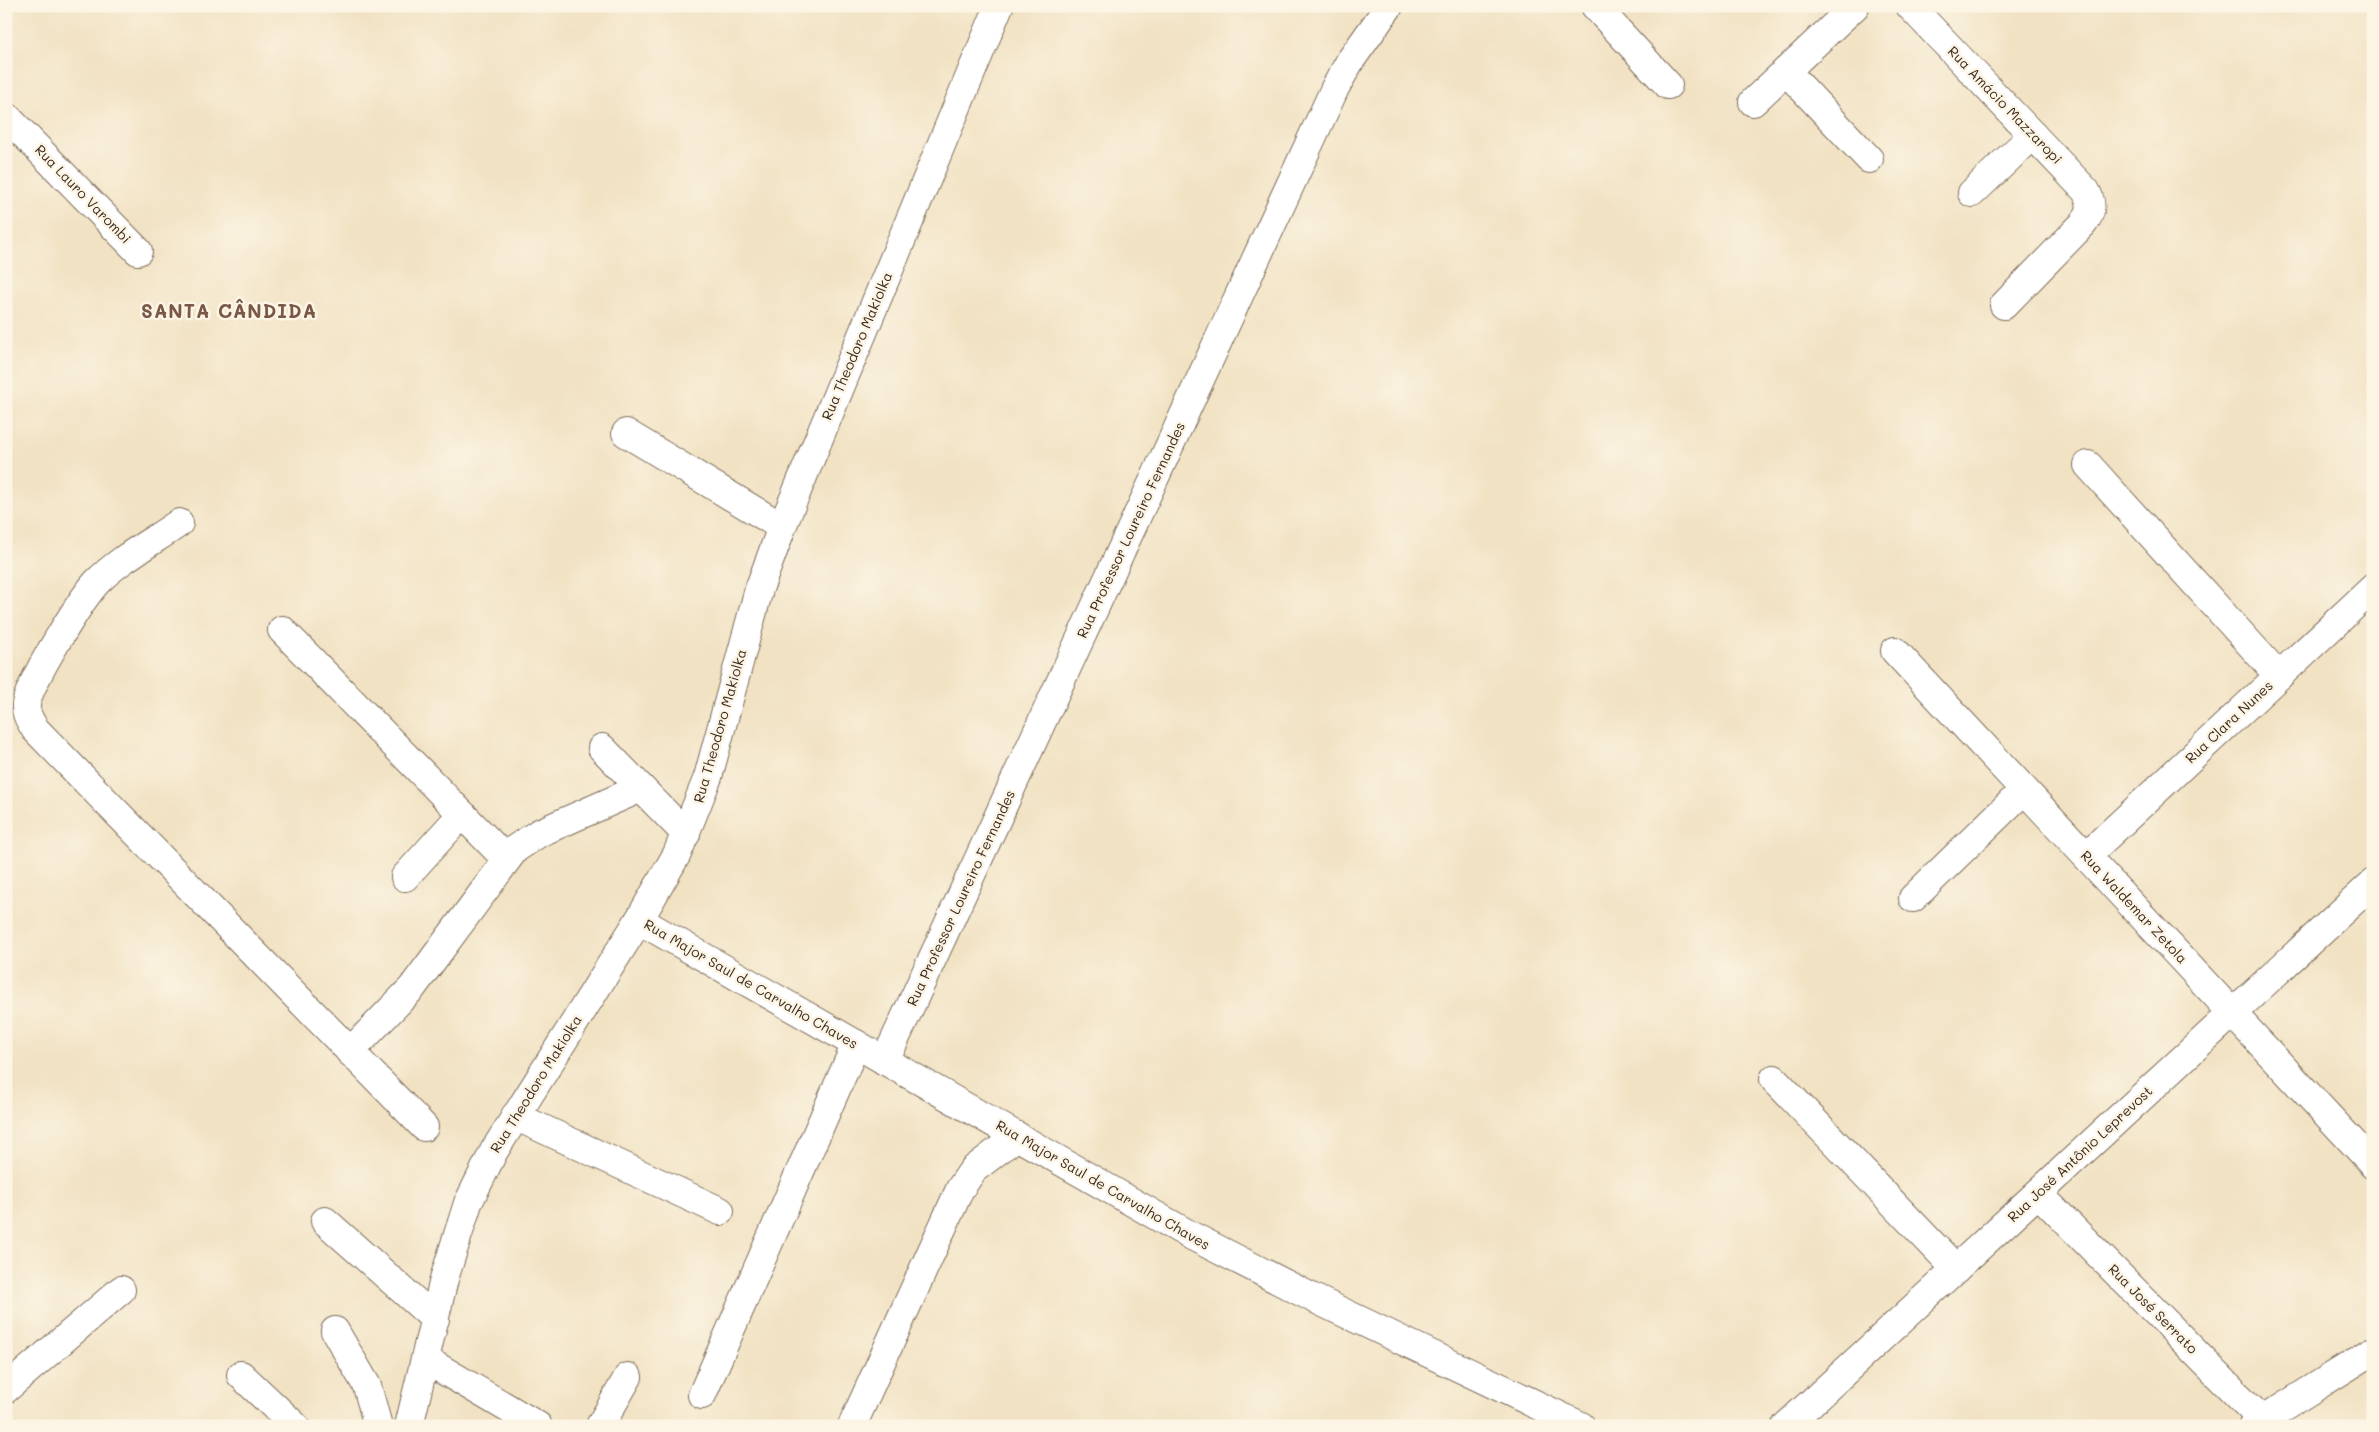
<svg xmlns="http://www.w3.org/2000/svg" width="2379" height="1432" font-family="Mali,sans-serif">
<style>
.lines{fill:none;stroke-linecap:round;stroke-linejoin:round}
.minor-casing{stroke:#7b6a58;stroke-width:30}
.major-casing{stroke:#7b6a58;stroke-width:30}
.minor{stroke:#fff;stroke-width:28}
.major{stroke:#fff;stroke-width:28}
.labels{text-anchor:middle;stroke-width:5;stroke-linejoin:round;paint-order:stroke}
.street-label{font-size:14px;fill:#3b2a1e;stroke:#fcf5e5}
.district-label{font-size:19px;font-weight:bold;letter-spacing:1px;fill:#795846;stroke:#fcf5e5}
</style>
<rect width="100%" height="100%" fill="#fcf5e5"/>
<filter id="ink" filterUnits="userSpaceOnUse"><feTurbulence type="fractalNoise" baseFrequency=".02" numOctaves="2"/><feDisplacementMap in="SourceGraphic" scale="10" xChannelSelector="R" yChannelSelector="G"/><feConvolveMatrix kernelMatrix="1 2 1 2 8 2 1 2 1" color-interpolation-filters="sRGB"/></filter>
<filter id="wash" filterUnits="userSpaceOnUse"><feTurbulence type="fractalNoise" baseFrequency=".0096" numOctaves="4" result="noise"/><feDisplacementMap in="SourceGraphic" scale="20" xChannelSelector="R" yChannelSelector="G"/><feGaussianBlur stdDeviation="1.12" result="paint"/><feColorMatrix in="noise" values="0 0 0 0 0 0 0 0 0 0 0 0 0 0 0 0 0 1.4 0 .05"/><feComposite in="paint" operator="in"/></filter>
<g filter="url(#wash)">
<rect width="100%" height="100%" fill="#f1e2c3"/>
</g>
<g filter="url(#ink)">
<g class="lines">
<defs>
<g id="minor">
<polyline points="1595,6 1668,85"/>
<path d="M1910,6L2086,191C2093,204 2092,213 2083,224L2004,305"/>
<polyline points="1786,71 1869,159"/>
<polyline points="1753,102 1855,6"/>
<polyline points="6,116 138,251"/>
<polyline points="1972,193 2033,135"/>
<polyline points="626,433 782,527"/>
<polyline points="2088,465 2279,676"/>
<path d="M179,523C152,542 119,559 96,583C81,600 27,685 26,705C25,714 31,722 35,729L424,1127"/>
<polyline points="282,630 506,859"/>
<polyline points="1895,651 2373,1164"/>
<polyline points="602,748 686,834"/>
<polyline points="2086,856 2373,588"/>
<polyline points="405,877 462,814"/>
<polyline points="1913,898 2024,790"/>
<polyline points="639,920 1188,1234 1311,1297 1581,1426"/>
<polyline points="350,1052 412,988 515,849 539,833 641,788"/>
<polyline points="885,1061 1335,88 1350,61 1389,6"/>
<polyline points="1774,1079 1956,1269"/>
<polyline points="515,1116 720,1211"/>
<polyline points="2038,1193 2268,1426"/>
<polyline points="325,1221 435,1319"/>
<polyline points="335,1331 367,1386 378,1426"/>
<polyline points="426,1360 538,1426"/>
<polyline points="241,1375 295,1426"/>
<polyline points="6,1389 121,1290"/>
<polyline points="702,1395 856,1044"/>
<polyline points="600,1426 628,1377"/>
<polyline points="852,1426 960,1189 973,1170 1017,1136"/>
<polyline points="1786,1426 2373,883"/>
<polyline points="2253,1426 2373,1351"/>
</g>
<polyline id="major" points="409,1426 444,1279 468,1203 494,1151 639,920 677,854 708,777 759,589 782,527 999,6"/>
</defs>
<!-- minor casing -->
<use href="#minor" class="minor-casing"/>
<!-- major casing -->
<use href="#major" class="major-casing"/>
<!-- minor -->
<use href="#minor" class="minor"/>
<!-- major -->
<use href="#major" class="major"/>
</g>
</g>
<g class="labels">
<!-- street labels -->
<g class="street-label">
<text transform="translate(2005 105) rotate(46)" y="5">Rua Amácio Mazzaropi</text>
<text transform="translate(83 194) rotate(46)" y="5">Rua Lauro Varombi</text>
<text transform="translate(857 346) rotate(-67)" y="5">Rua Theodoro Makiolka</text>
<text transform="translate(1131 530) rotate(-65)" y="5">Rua Professor Loureiro Fernandes</text>
<text transform="translate(2229 722) rotate(-43)" y="5">Rua Clara Nunes</text>
<text transform="translate(720 726) rotate(-74)" y="5">Rua Theodoro Makiolka</text>
<text transform="translate(961 898) rotate(-65)" y="5">Rua Professor Loureiro Fernandes</text>
<text transform="translate(2134 907) rotate(47)" y="5">Rua Waldemar Zetola</text>
<text transform="translate(751 984) rotate(30)" y="5">Rua Major Saul de Carvalho Chaves</text>
<text transform="translate(536 1084) rotate(-58)" y="5">Rua Theodoro Makiolka</text>
<text transform="translate(2080 1154) rotate(-43)" y="5">Rua José Antônio Leprevost</text>
<text transform="translate(1103 1185) rotate(30)" y="5">Rua Major Saul de Carvalho Chaves</text>
<text transform="translate(2153 1309) rotate(45)" y="5">Rua José Serrato</text>
</g>
<!-- district labels -->
<g class="district-label">
<text x="229" y="318">SANTA CÂNDIDA</text>
</g>
</g>
<!-- margin -->
<rect width="2379" height="1432" fill="none" stroke="#fcf5e5" stroke-width="25"/>
</svg>
